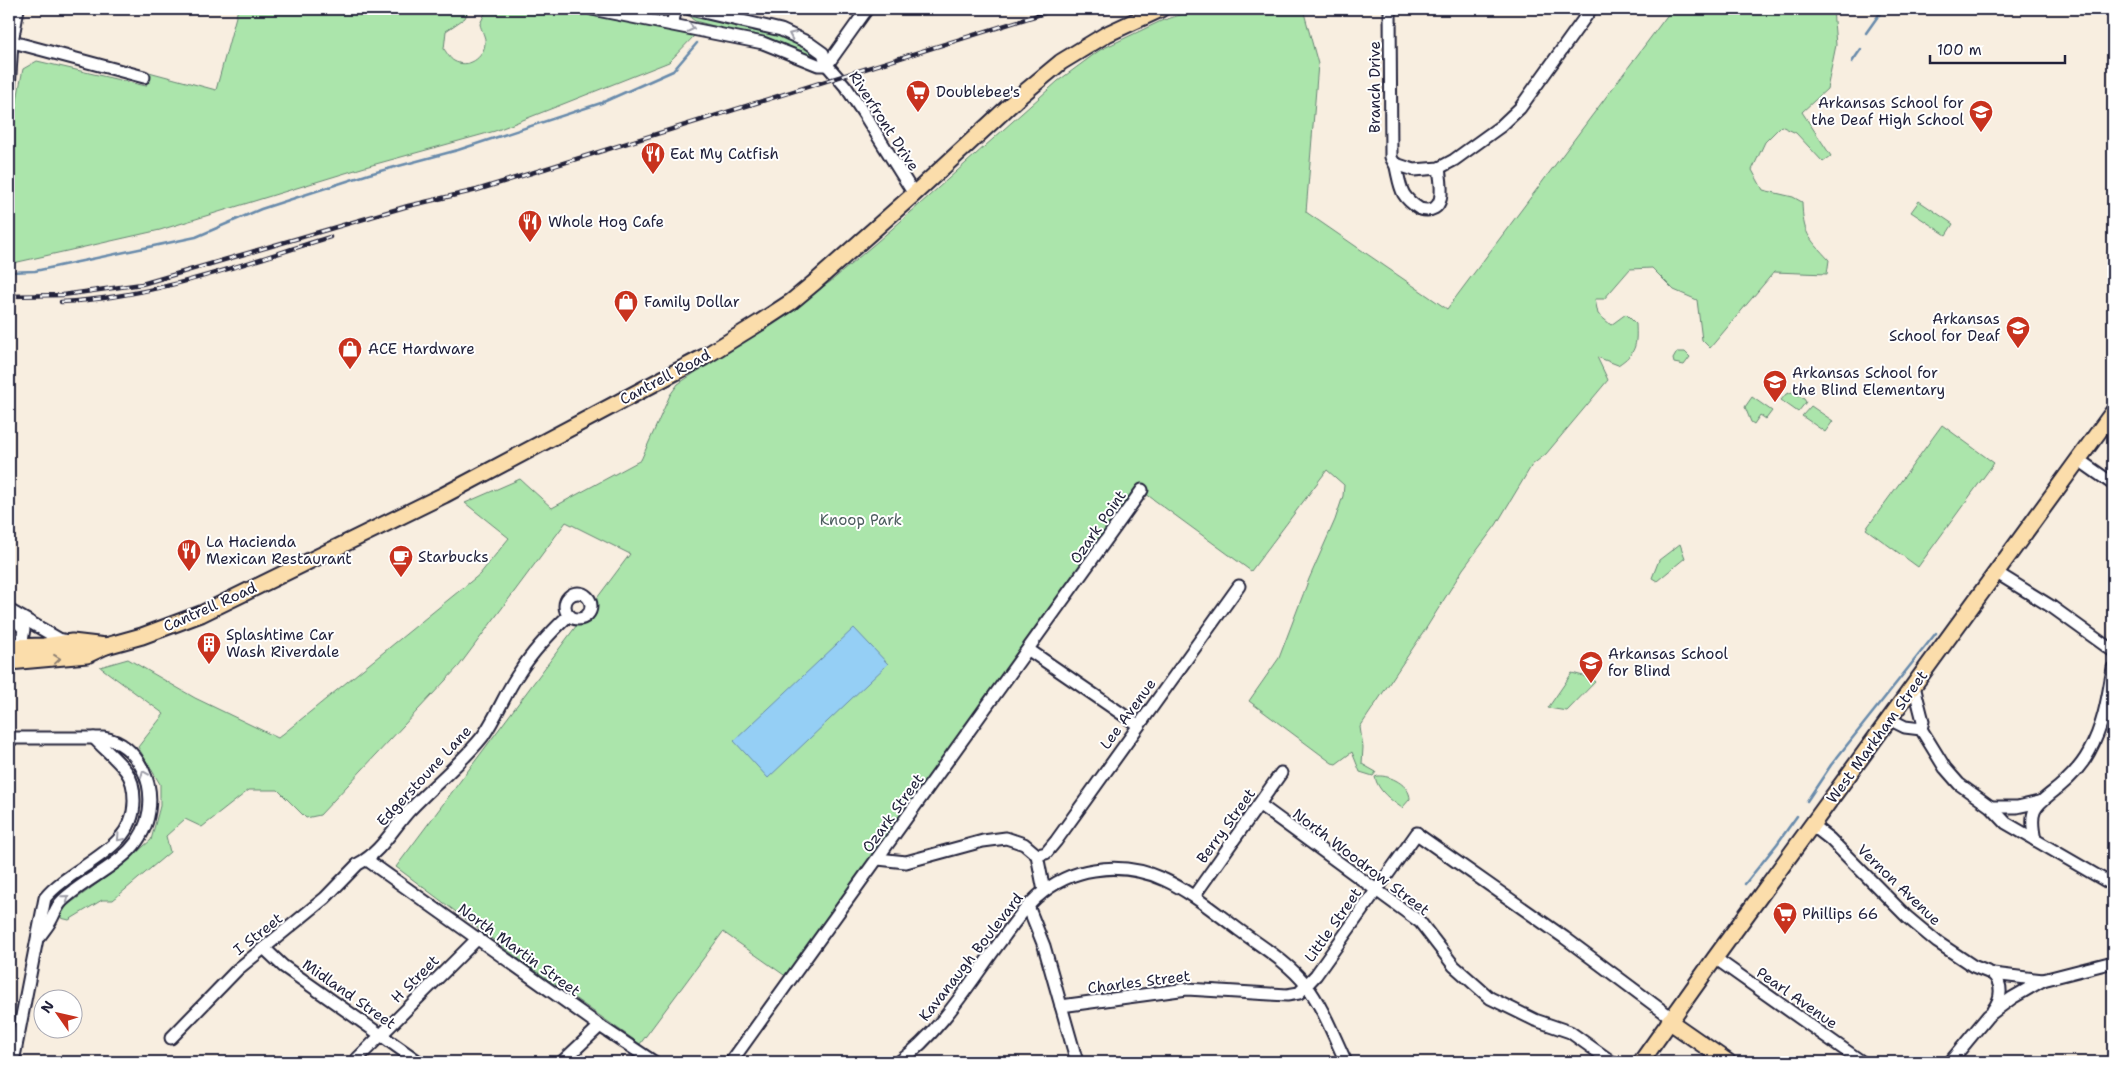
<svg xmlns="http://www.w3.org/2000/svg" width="2122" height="1071" font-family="'Shantell Sans',sans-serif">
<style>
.green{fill:#abe5ab;stroke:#668473}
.water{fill:#95cff5;stroke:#678aab}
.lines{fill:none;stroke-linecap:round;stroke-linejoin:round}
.stream{stroke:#678aab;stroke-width:2.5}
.minor-casing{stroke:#22223b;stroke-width:15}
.major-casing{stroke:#22223b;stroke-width:19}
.minor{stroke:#fff;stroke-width:11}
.major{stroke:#fbddab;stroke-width:15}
.rail-casing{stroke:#22223b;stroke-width:4.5}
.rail{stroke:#fff;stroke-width:2.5;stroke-dasharray:8;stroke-linecap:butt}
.oneway{stroke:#9c9ca7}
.oneway2{stroke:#8e8073}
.labels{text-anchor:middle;stroke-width:4;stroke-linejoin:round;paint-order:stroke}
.street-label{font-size:15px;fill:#22223b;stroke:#fff}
.poi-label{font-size:15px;fill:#22223b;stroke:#fff;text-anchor:start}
.park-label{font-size:15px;fill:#4b5c5d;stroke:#fff}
</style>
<rect width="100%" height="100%" fill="#f8eee0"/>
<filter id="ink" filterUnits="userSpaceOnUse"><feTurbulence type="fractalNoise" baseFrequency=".02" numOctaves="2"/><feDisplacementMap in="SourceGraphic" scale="10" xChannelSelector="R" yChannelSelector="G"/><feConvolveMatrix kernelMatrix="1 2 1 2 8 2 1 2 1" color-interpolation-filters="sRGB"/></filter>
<g filter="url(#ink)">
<!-- green -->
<g class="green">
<path d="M238,9H469L465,18L446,31L444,49C447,53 450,59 454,61C468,69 484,58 485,43C486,37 481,30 480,24L487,9H569L697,33L669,62L495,131L365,167L160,230L9,264C9,199 9,133 23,69L37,61L146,86L149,72L216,90Z"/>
<path d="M1199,9H1303L1318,64L1306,212L1447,309L1672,9H1833L1836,45L1827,89L1802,112L1831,156L1823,162L1796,133L1781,126L1765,142L1752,170L1763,190L1793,197L1802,202C1803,234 1808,237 1829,260L1827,274L1774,272L1710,348L1702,340L1697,300L1674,290L1652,268L1630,269L1604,299H1595L1598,314L1611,325L1626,314L1636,324C1637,346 1636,353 1618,365L1597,357L1608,380L1546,454L1532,465L1496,525L1463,569L1425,630L1360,727L1363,747L1362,764L1376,772L1373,776L1360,772L1352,752L1336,764L1332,763L1249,701L1279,658L1309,579L1335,520L1343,496L1344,485L1327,470L1251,571L1142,491L794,982L723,932L640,1044L523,962L396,867L630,554L566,522L459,666L320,815L306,818L278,790H249L202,827L185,819L166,836L170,852L113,900H102L69,920L61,918V910L116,870L151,840L160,806V784L138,747L164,714L100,667L128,659L195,698L278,738L480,574L509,538L465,503L520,479L552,508L641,460L670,395L678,384L830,282L892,229L1058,81L1100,50L1161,21Z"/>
<path d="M692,15C726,23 791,32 816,55L800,53L778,43L695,21L691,18Z"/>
<polygon points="1919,201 1953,224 1946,235 1911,212"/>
<polygon points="1677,352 1685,352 1690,357 1684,365 1674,363 1673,359"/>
<polygon points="1793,392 1804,399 1806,402 1798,412 1781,400 1786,394"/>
<polygon points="1752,397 1772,411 1766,419 1760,415 1754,424 1751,422 1745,407"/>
<polygon points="1811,406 1833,421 1825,432 1802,416"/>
<polygon points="1942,425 1994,463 1918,567 1866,529"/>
<polygon points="1680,544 1685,558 1657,581 1652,578 1659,560"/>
<polygon points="1572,673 1591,678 1595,682 1567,711 1548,708"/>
<path d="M1378,776C1390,775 1410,785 1410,799L1402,808C1391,800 1378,791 1375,777Z"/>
</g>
<!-- water -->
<polygon class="water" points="854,628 888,664 768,778 734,741"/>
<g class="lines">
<!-- stream -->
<g class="stream">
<polyline points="846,9 853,10"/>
<polyline points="876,10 877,9"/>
<polyline points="1866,33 1883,9"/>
<polyline points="1852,62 1861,49"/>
<polyline points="9,272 35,271 196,237 261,209 369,174 458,150 601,103 673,71 697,43"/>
<polyline points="1807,801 1831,765 1936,633"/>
<polyline points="1745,884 1777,844 1797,816"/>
</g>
<defs>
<g id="minor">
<polyline points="592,9 763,43 818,65 827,65"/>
<polyline points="690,9 781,30 809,43 823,53 827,65 846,87 864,114 914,194"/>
<path d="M1390,9L1391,157C1392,161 1395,163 1396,167C1401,189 1400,196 1420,209C1448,216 1441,183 1439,168"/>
<polyline points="672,24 676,9"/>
<polyline points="9,41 144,77"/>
<polyline points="827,65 867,9"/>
<polyline points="9,90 12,42 18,9"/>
<polyline points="1396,164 1414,170 1439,168 1454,160 1501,126 1520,108 1591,9"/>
<polyline points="2079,460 2113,484"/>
<polyline points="1997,573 2052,607 2113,651"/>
<circle cx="578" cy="606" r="13"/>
<polyline points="9,610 59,639 68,641"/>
<polyline points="12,616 24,629 21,647"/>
<polyline points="1029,650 1138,725"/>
<polyline points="1914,686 1923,721 1921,729 1945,768 1959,784 1991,807 2006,823 2113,885"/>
<polyline points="1889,719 1905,727 1921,729"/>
<path d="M9,738H103C122,741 135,754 143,770C149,782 151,797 149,811C142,860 93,871 62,901C56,907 55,913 51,920C48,926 43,931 40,936"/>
<polyline points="1260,805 1420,922 1454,966 1490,998 1535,1020 1570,1032 1612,1062"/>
<polyline points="1991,807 2017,807 2039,802"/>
<polyline points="1812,825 1830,839 1907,917 1937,942 1973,966 1993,974 2043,980 2113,962"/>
<polyline points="1417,834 1565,938 1672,1018"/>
<path d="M2035,840C2028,807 2036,806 2059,787C2071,777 2082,765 2089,752C2104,725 2108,697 2113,668"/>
<polyline points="1037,855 1046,853 1056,841 1239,586"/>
<polyline points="878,859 906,862 983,841 1006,838 1024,844 1037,855 1044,891"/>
<polyline points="367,860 600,1026 654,1062"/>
<polyline points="1194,896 1281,773"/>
<polyline points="1028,906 1044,946 1077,1062"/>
<polyline points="264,948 283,966 419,1062"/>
<polyline points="1715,958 1862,1062"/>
<polyline points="1061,1006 1187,989 1287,995 1299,993 1316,975 1417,833"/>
<path d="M1993,1010C2002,998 2003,985 1993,974"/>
<path d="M171,1038L238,969L325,898L358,864C380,853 392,830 408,812C432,786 461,764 483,736C497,716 505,693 519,673C533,651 550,633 569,615"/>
<path d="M13,1062L45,898C73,864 135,851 134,800C134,791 132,779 126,771C117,759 104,749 94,738"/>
<polyline points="354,1062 478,938"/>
<polyline points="562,1062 600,1026"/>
<polyline points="731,1062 1142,490"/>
<path d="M899,1062C941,1032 972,979 1003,938C1013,924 1024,909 1037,897C1053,883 1073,873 1094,870C1155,860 1193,896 1239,930C1261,946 1289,963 1306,985C1323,1007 1334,1037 1346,1062"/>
<polyline points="1950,1062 1988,1016 2012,998 2043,980"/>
</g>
<g id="major">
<polyline points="9,647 44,646 72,642 106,646"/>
<polyline points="9,662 87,655 106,646 142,636 201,614 444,495 704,357 759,323 791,302 815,282 914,194 1020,96 1061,62 1107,34 1161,9"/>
<polyline points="1669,1021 1728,1062"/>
<polyline points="1641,1062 1715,958 2113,412"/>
</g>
</defs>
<!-- minor casing -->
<use href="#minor" class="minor-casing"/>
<!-- major casing -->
<use href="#major" class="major-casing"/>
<!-- minor -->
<use href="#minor" class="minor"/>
<!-- major -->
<use href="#major" class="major"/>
<defs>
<g id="rail">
<polyline points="9,296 63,295 142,284 408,206 477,190 1057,9"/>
<path d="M61,302C153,298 242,264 330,237"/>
</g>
</defs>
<!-- rail casing -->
<use href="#rail" class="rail-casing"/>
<!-- rail -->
<use href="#rail" class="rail"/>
</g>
<!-- one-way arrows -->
<defs><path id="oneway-chevron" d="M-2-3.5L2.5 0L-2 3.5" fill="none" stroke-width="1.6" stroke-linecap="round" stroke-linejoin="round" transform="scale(1.25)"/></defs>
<g class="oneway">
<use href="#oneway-chevron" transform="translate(691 28) rotate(12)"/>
<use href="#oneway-chevron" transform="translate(792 35) rotate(-156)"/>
<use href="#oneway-chevron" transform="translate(144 774) rotate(-113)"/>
<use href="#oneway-chevron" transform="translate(120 838) rotate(132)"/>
<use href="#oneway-chevron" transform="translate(66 898) rotate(-39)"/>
</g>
<use class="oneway2" href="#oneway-chevron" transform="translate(57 659) rotate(-6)"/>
</g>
<!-- icons -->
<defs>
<symbol id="supermarket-pin" viewBox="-11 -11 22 30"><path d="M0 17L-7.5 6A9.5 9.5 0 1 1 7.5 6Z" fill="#c8321e" stroke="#fff"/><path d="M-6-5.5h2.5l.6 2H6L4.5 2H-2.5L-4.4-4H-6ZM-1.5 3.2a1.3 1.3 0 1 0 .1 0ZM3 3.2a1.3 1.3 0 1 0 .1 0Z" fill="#fff"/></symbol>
<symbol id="school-pin" viewBox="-11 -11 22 30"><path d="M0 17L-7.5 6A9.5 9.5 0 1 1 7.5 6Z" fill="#c8321e" stroke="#fff"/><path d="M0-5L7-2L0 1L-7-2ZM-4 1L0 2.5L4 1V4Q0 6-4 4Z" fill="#fff"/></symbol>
<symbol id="restaurant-pin" viewBox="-11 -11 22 30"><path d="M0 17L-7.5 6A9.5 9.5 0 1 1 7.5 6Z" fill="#c8321e" stroke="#fff"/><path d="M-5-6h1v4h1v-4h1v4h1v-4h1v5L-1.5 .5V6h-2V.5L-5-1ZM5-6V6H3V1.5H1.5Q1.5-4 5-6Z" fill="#fff"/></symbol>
<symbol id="shop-pin" viewBox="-11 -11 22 30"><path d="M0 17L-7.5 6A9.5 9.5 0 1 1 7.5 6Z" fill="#c8321e" stroke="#fff"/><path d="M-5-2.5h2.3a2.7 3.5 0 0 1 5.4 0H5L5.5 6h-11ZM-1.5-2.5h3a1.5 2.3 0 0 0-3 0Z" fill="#fff"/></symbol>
<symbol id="cafe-pin" viewBox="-11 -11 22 30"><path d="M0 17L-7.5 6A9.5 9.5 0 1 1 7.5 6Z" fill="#c8321e" stroke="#fff"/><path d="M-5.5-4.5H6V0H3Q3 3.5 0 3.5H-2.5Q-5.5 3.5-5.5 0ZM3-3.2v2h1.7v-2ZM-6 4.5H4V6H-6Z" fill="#fff"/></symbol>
<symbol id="building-pin" viewBox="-11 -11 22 30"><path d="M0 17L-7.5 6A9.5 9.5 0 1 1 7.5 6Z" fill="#c8321e" stroke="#fff"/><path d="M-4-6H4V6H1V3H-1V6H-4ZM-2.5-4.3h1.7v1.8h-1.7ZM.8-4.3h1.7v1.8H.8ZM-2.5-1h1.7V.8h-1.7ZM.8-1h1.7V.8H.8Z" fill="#fff"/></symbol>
</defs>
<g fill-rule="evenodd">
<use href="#supermarket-pin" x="904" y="78" width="28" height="38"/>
<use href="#school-pin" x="1967" y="98" width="28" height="38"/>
<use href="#restaurant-pin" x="639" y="140" width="28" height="38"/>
<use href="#restaurant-pin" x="516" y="208" width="28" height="38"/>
<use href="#shop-pin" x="612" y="288" width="28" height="38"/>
<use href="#school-pin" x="2004" y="314" width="28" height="38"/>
<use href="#shop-pin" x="336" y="335" width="28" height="38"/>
<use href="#school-pin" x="1761" y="368" width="28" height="38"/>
<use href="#restaurant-pin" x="175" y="537" width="28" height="38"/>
<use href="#cafe-pin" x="387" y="543" width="28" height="38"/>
<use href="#building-pin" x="195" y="630" width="28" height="38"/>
<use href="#school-pin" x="1577" y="649" width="28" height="38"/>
<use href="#supermarket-pin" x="1771" y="900" width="28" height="38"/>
</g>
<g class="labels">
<!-- street labels -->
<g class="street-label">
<text transform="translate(1375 87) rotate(-90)" y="5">Branch Drive</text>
<text transform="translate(884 121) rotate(57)" y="5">Riverfront Drive</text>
<text transform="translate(665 377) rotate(-28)" y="5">Cantrell Road</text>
<text transform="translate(1098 527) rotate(-55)" y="5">Ozark Point</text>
<text transform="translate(210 607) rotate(-24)" y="5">Cantrell Road</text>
<text transform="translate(1128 714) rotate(-54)" y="5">Lee Avenue</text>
<text transform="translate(1877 737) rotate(-54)" y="5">West Markham Street</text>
<text transform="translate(424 776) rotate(-47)" y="5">Edgerstoune Lane</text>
<text transform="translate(893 813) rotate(-54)" y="5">Ozark Street</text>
<text transform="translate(1226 826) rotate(-54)" y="5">Berry Street</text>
<text transform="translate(1361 862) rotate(37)" y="5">North Woodrow Street</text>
<text transform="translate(1899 885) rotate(44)" y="5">Vernon Avenue</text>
<text transform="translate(1333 925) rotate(-55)" y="5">Little Street</text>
<text transform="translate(258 934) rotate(-38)" y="5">I Street</text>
<text transform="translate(519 950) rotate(36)" y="5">North Martin Street</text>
<text transform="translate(971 957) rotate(-52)" y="5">Kavanaugh Boulevard</text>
<text transform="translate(415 979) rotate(-45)" y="5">H Street</text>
<text transform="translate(1139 982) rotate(-7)" y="5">Charles Street</text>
<text transform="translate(349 994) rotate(35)" y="5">Midland Street</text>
<text transform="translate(1797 998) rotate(35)" y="5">Pearl Avenue</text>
</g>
<!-- poi labels -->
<g class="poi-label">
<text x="936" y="97">Doublebee's</text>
<text x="1964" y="108" text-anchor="end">Arkansas School for<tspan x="1964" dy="17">the Deaf High School</tspan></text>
<text x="670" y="159">Eat My Catfish</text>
<text x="548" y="227">Whole Hog Cafe</text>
<text x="644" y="307">Family Dollar</text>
<text x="2000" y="324" text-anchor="end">Arkansas<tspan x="2000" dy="17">School for Deaf</tspan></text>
<text x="368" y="354">ACE Hardware</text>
<text x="1792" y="378">Arkansas School for<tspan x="1792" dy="17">the Blind Elementary</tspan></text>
<text x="206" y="547">La Hacienda<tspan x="206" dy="17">Mexican Restaurant</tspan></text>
<text x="418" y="562">Starbucks</text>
<text x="226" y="640">Splashtime Car<tspan x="226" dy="17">Wash Riverdale</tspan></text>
<text x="1608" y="659">Arkansas School<tspan x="1608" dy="17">for Blind</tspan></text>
<text x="1802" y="919">Phillips 66</text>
</g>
<!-- park labels -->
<g class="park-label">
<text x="861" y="525">Knoop Park</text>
</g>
</g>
<!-- margin -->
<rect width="2122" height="1071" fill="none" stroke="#fff" stroke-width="30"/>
<rect x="15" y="15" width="2092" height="1041" fill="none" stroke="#22223b" stroke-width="2" filter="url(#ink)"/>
<!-- north arrow -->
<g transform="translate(58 1014) rotate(304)"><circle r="24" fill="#ffffff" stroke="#a7a7b1"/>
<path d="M0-4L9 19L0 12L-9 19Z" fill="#c8321e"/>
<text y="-8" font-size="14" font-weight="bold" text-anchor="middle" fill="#22223b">N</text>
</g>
<!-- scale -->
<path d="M1930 55v8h135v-8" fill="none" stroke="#22223b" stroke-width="2.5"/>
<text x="1937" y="55" font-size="15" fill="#22223b" stroke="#ffffff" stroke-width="4" paint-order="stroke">100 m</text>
</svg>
